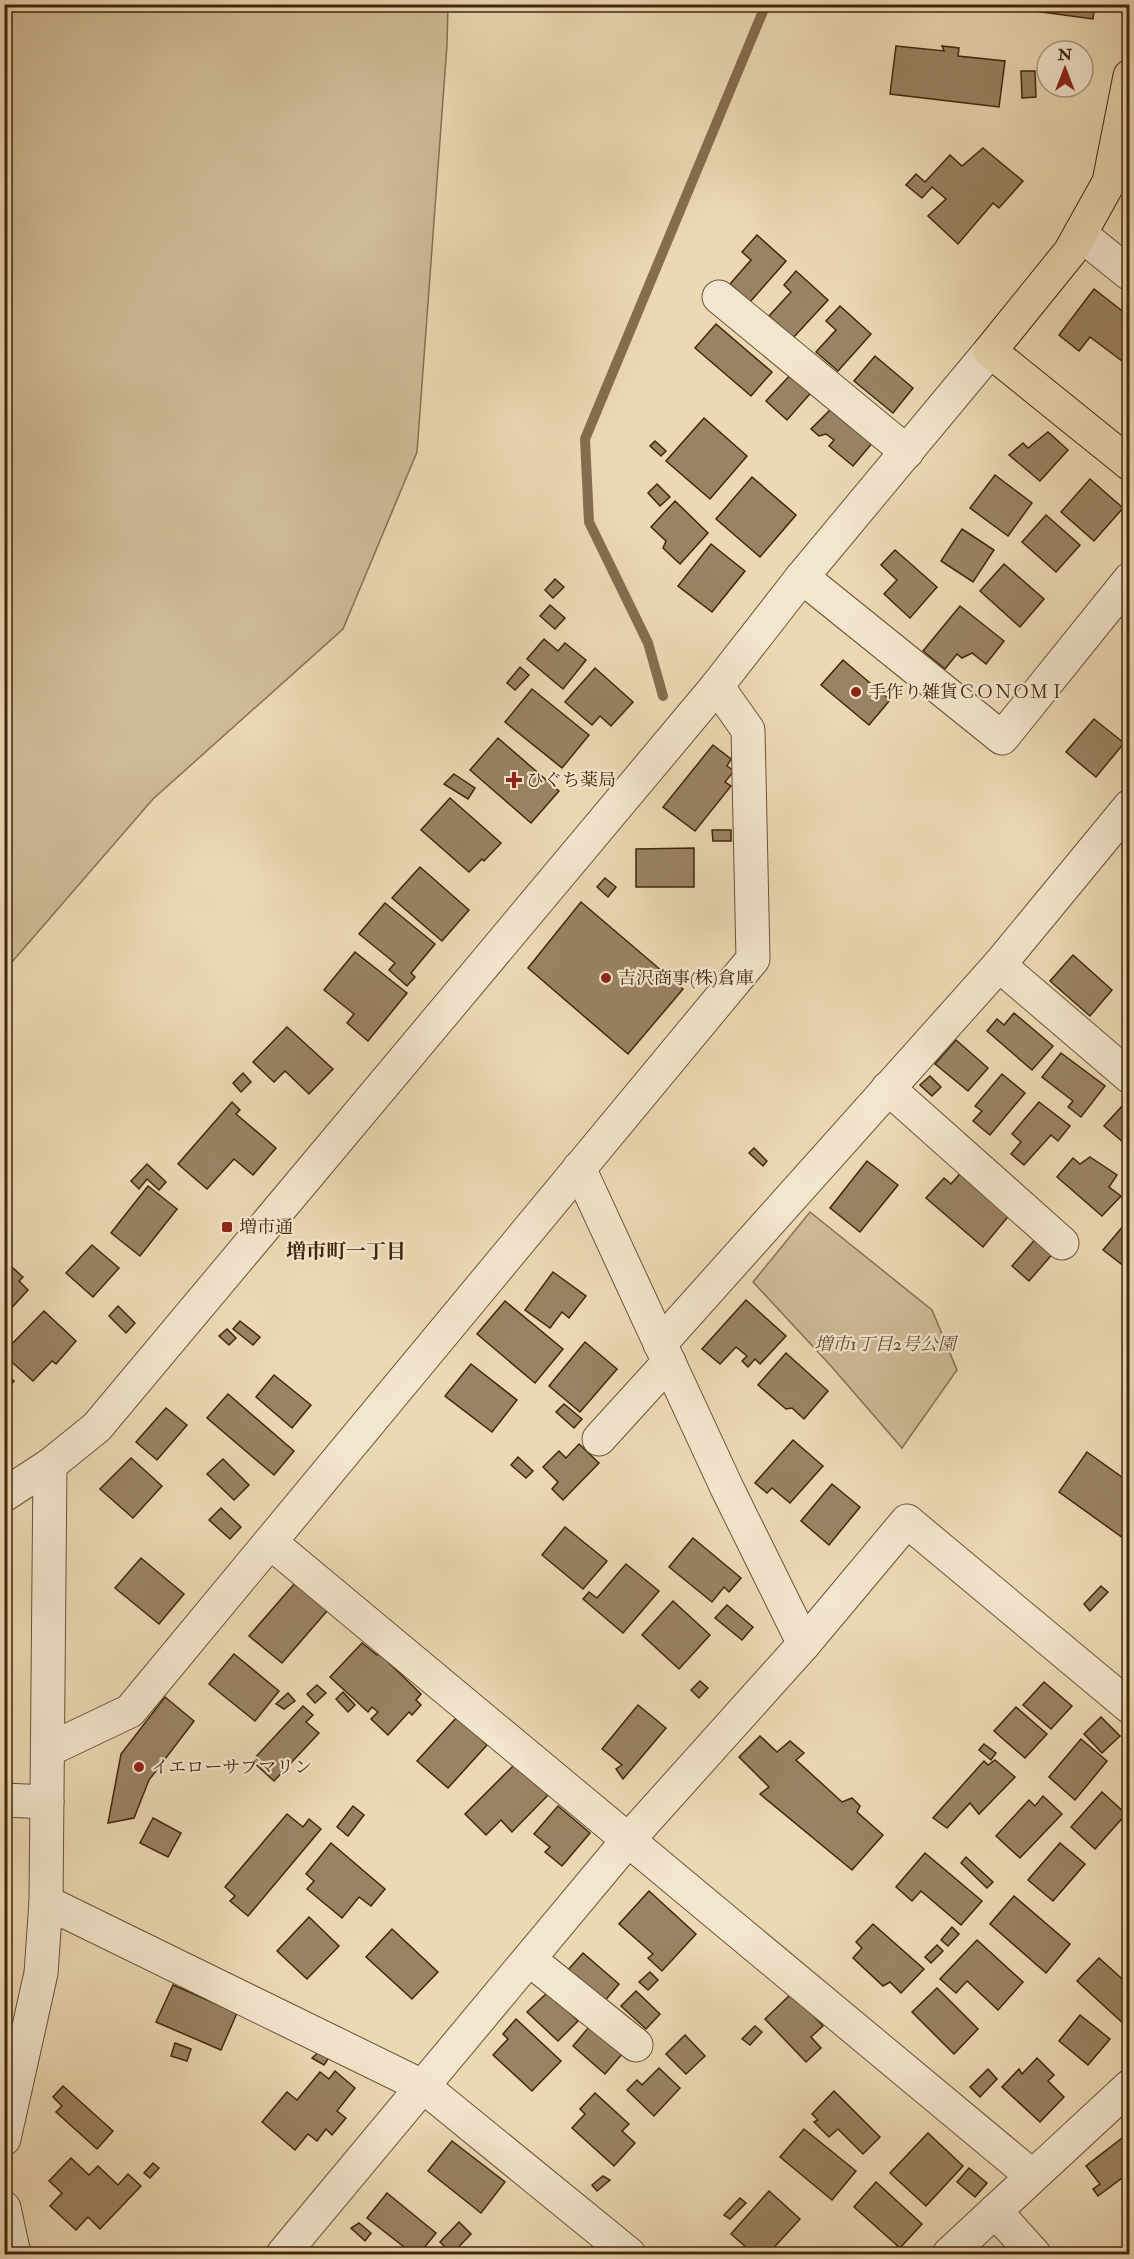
<svg xmlns="http://www.w3.org/2000/svg" width="1134" height="2259" font-family="'IM FELL Double Pica','Noto Serif JP',serif">
<style>
.green{fill:#cfbb97;stroke:#887051;stroke-width:1.5}
.lines{fill:none;stroke-linecap:round;stroke-linejoin:round}
.stream{stroke:#856d4e;stroke-width:10}
.building{fill:#9a8363;stroke:#41260b;stroke-width:1.5}
.minor-casing{stroke:#6c5335;stroke-width:35}
.major-casing{stroke:#41260b;stroke-width:35}
.minor{stroke:#f3e6ce;stroke-width:33}
.major{stroke:#ecd9b4;stroke-width:33}
.poi-dot{fill:#8f2418;stroke:#f3e6ce;stroke-width:2}
.labels{text-anchor:middle;stroke-width:4.5;stroke-linejoin:round;paint-order:stroke}
.poi-label{font-size:18px;fill:#41260b;stroke:#f3e6ce;text-anchor:start}
.park-label{font-size:18px;font-style:italic;fill:#644b2e;stroke:#f3e6ce}
.neighbourhood-label{font-size:20px;font-weight:bold;fill:#41260b;stroke:#f3e6ce}
</style>
<rect width="100%" height="100%" fill="#ecd9b4"/>
<filter id="stains"><feTurbulence type="fractalNoise" baseFrequency=".00333" numOctaves="4"/><feColorMatrix values="0 0 0 0 .2 0 0 0 0 .09 0 0 0 0 .02 0 0 0 .5 -.17"/></filter>
<radialGradient id="worn" r=".72"><stop offset=".6" stop-color="#630" stop-opacity="0"/><stop offset="1" stop-color="#630" stop-opacity=".3"/></radialGradient>
<!-- green -->
<g class="green">
<polygon points="5,4 448,5 447,45 417,452 343,629 153,799 5,970"/>
<polygon points="810,1212 932,1310 957,1370 902,1448 831,1366 753,1282"/>
</g>
<g class="lines">
<!-- stream -->
<polyline class="stream" points="663,696 648,643 589,522 585,439 766,4"/>
</g>
<!-- building -->
<g class="building">
<polygon points="1027,4 1095,4 1093,19 1027,10"/>
<polygon points="896,46 944,51 942,46 959,48 958,56 1005,61 999,107 890,94"/>
<polygon points="1021,71 1035,71 1036,97 1022,98"/>
<polygon points="983,148 1023,181 999,208 993,203 958,244 928,216 946,199 932,187 922,198 906,185 916,174 925,182 950,155 962,166"/>
<polygon points="757,235 786,261 750,302 730,284 751,260 742,252"/>
<polygon points="796,271 828,300 793,338 769,316 791,292 784,285"/>
<polygon points="1094,289 1130,317 1130,367 1090,337 1079,351 1059,335"/>
<polygon points="840,306 871,334 838,371 816,352 836,330 826,321"/>
<polygon points="716,324 772,372 751,396 695,348"/>
<polygon points="875,356 913,388 893,413 854,381"/>
<polygon points="795,370 815,388 787,420 766,401"/>
<polygon points="837,403 878,436 853,466 829,446 834,440 826,434 819,436 811,429"/>
<polygon points="704,418 747,456 710,499 666,461"/>
<polygon points="1048,432 1068,450 1040,481 1009,455 1023,443 1028,448"/>
<polygon points="655,441 666,451 661,456 650,446"/>
<polygon points="995,475 1032,503 1008,536 970,508"/>
<polygon points="752,477 796,515 760,557 716,519"/>
<polygon points="1090,479 1123,508 1094,541 1061,512"/>
<polygon points="657,484 670,497 660,506 648,493"/>
<polygon points="675,501 708,533 680,564 663,548 666,541 651,527"/>
<polygon points="1046,515 1080,545 1056,572 1022,542"/>
<polygon points="962,529 994,550 973,582 941,561"/>
<polygon points="711,544 745,571 712,612 678,586"/>
<polygon points="895,550 937,587 910,618 884,594 897,580 881,565"/>
<polygon points="1004,564 1044,599 1020,627 980,591"/>
<polygon points="555,579 564,587 553,598 545,590"/>
<polygon points="550,605 565,618 555,629 540,616"/>
<polygon points="960,606 1004,641 986,664 972,653 962,658 957,654 945,669 923,651"/>
<polygon points="544,639 558,651 565,643 586,660 563,689 527,659"/>
<polygon points="843,660 890,700 869,725 821,685"/>
<polygon points="520,667 529,675 515,690 507,683"/>
<polygon points="595,668 633,702 611,726 600,716 592,725 565,702"/>
<polygon points="532,689 589,735 562,768 505,722"/>
<polygon points="1094,719 1124,743 1096,777 1066,752"/>
<polygon points="498,738 559,791 531,823 470,770"/>
<polygon points="713,745 731,759 727,766 734,771 725,782 731,786 695,831 663,807"/>
<polygon points="454,774 475,788 468,799 444,784"/>
<polygon points="450,798 501,843 484,861 482,859 469,872 421,830"/>
<polygon points="712,830 731,830 731,841 713,841"/>
<polygon points="694,848 694,887 636,887 636,849"/>
<polygon points="420,867 469,910 442,941 392,898"/>
<polygon points="605,878 616,887 608,897 597,887"/>
<polygon points="581,902 683,989 628,1054 528,968"/>
<polygon points="385,903 435,944 411,973 415,977 407,986 389,970 395,963 359,934"/>
<polygon points="355,952 407,993 368,1041 347,1023 354,1014 324,990"/>
<polygon points="1073,955 1112,990 1090,1016 1050,981"/>
<polygon points="1014,1013 1053,1046 1032,1070 987,1031 997,1019 1004,1025"/>
<polygon points="287,1027 333,1069 309,1094 285,1071 274,1082 253,1062"/>
<polygon points="956,1040 988,1068 968,1091 935,1064"/>
<polygon points="1061,1053 1105,1086 1081,1117 1068,1107 1073,1101 1042,1077"/>
<polygon points="243,1073 251,1082 241,1092 233,1083"/>
<polygon points="1002,1074 1025,1093 990,1135 973,1121 982,1111 975,1106"/>
<polygon points="930,1076 941,1087 932,1096 920,1085"/>
<polygon points="232,1102 240,1110 236,1114 276,1148 253,1175 234,1159 207,1189 178,1164"/>
<polygon points="1039,1102 1070,1126 1058,1141 1051,1135 1024,1165 1011,1154 1021,1142 1012,1134"/>
<polygon points="1123,1105 1130,1110 1130,1148 1104,1126"/>
<polygon points="754,1148 767,1161 763,1166 749,1153"/>
<polygon points="1090,1157 1117,1175 1109,1187 1121,1196 1102,1216 1057,1177 1073,1158 1080,1164"/>
<polygon points="867,1161 898,1185 860,1232 830,1208"/>
<polygon points="147,1164 166,1182 159,1190 147,1179 139,1189 131,1181"/>
<polygon points="964,1169 1011,1213 983,1247 926,1198 944,1178 951,1184"/>
<polygon points="148,1186 177,1209 140,1256 111,1233"/>
<polygon points="1130,1218 1130,1269 1129,1270 1103,1250"/>
<polygon points="1038,1236 1055,1251 1029,1281 1012,1266"/>
<polygon points="92,1245 119,1268 93,1297 66,1273"/>
<polygon points="4,1260 23,1277 19,1281 28,1290 4,1316"/>
<polygon points="553,1272 586,1296 569,1318 562,1312 550,1328 525,1310"/>
<polygon points="746,1300 786,1336 760,1364 755,1359 748,1367 742,1361 747,1356 736,1347 720,1364 702,1349"/>
<polygon points="505,1301 563,1349 535,1383 477,1334"/>
<polygon points="118,1306 135,1323 126,1333 109,1316"/>
<polygon points="44,1311 76,1341 56,1364 52,1361 33,1381 4,1355 4,1352"/>
<polygon points="240,1321 260,1337 253,1345 233,1329"/>
<polygon points="227,1329 236,1338 229,1345 219,1336"/>
<polygon points="585,1342 617,1369 580,1412 549,1386"/>
<polygon points="786,1353 828,1391 804,1419 792,1408 786,1409 758,1385"/>
<polygon points="471,1364 517,1400 492,1432 445,1396"/>
<polygon points="4,1373 14,1381 4,1393"/>
<polygon points="274,1375 311,1405 292,1428 256,1397"/>
<polygon points="228,1394 294,1451 274,1475 207,1418"/>
<polygon points="564,1404 582,1419 574,1428 556,1412"/>
<polygon points="166,1408 187,1425 157,1460 136,1442"/>
<polygon points="793,1440 823,1466 790,1503 772,1488 767,1493 755,1483"/>
<polygon points="579,1444 599,1463 563,1500 552,1489 558,1482 543,1467 559,1451 566,1458"/>
<polygon points="1087,1452 1130,1483 1130,1543 1059,1492"/>
<polygon points="518,1457 533,1471 526,1478 511,1465"/>
<polygon points="131,1458 162,1486 133,1518 100,1489"/>
<polygon points="223,1459 249,1485 234,1500 207,1474"/>
<polygon points="832,1484 860,1507 829,1545 801,1521"/>
<polygon points="221,1508 241,1527 230,1539 209,1520"/>
<polygon points="565,1527 607,1561 583,1589 542,1555"/>
<polygon points="693,1538 741,1578 729,1592 724,1587 712,1602 669,1567"/>
<polygon points="141,1558 184,1594 159,1624 115,1588"/>
<polygon points="626,1564 659,1591 623,1633 583,1599 589,1592 597,1598"/>
<polygon points="295,1583 327,1611 282,1663 249,1636"/>
<polygon points="1101,1586 1108,1592 1090,1611 1084,1604"/>
<polygon points="673,1601 710,1635 679,1669 642,1635"/>
<polygon points="727,1605 753,1627 742,1640 715,1618"/>
<polygon points="362,1643 377,1655 385,1647 394,1655 388,1662 421,1694 416,1700 421,1705 412,1715 409,1712 388,1735 371,1719 378,1712 372,1707 368,1712 330,1677"/>
<polygon points="234,1654 279,1691 255,1721 209,1684"/>
<polygon points="700,1681 708,1688 699,1698 691,1690"/>
<polygon points="1044,1682 1072,1706 1051,1729 1023,1705"/>
<polygon points="317,1685 326,1693 315,1703 307,1694"/>
<polygon points="343,1692 355,1705 348,1712 336,1699"/>
<polygon points="288,1693 295,1701 284,1709 276,1704"/>
<polygon points="165,1697 194,1721 149,1780 134,1818 108,1823 121,1754"/>
<polygon points="638,1705 666,1728 623,1779 616,1769 622,1765 602,1749"/>
<polygon points="303,1706 313,1715 306,1722 319,1733 274,1781 252,1761"/>
<polygon points="1016,1707 1047,1734 1025,1758 994,1731"/>
<polygon points="457,1717 487,1745 448,1788 417,1761"/>
<polygon points="1101,1717 1120,1736 1102,1753 1084,1734"/>
<polygon points="760,1736 777,1752 790,1741 804,1753 796,1760 842,1802 852,1798 860,1806 857,1812 883,1835 852,1870 760,1794 769,1787 739,1757"/>
<polygon points="1081,1739 1107,1761 1075,1800 1049,1777"/>
<polygon points="984,1744 996,1753 991,1760 979,1750"/>
<polygon points="995,1760 1015,1777 979,1814 970,1803 947,1828 933,1818 984,1761 988,1765"/>
<polygon points="516,1763 548,1795 512,1832 501,1820 486,1835 465,1814"/>
<polygon points="1102,1792 1126,1814 1095,1849 1071,1827"/>
<polygon points="1043,1796 1062,1814 1020,1858 996,1836 1029,1800 1035,1806"/>
<polygon points="353,1806 364,1815 348,1836 337,1827"/>
<polygon points="558,1806 590,1833 562,1866 545,1852 550,1847 534,1834"/>
<polygon points="287,1814 303,1827 309,1819 321,1829 248,1916 230,1901 235,1896 225,1887"/>
<polygon points="153,1818 181,1833 168,1857 140,1843"/>
<polygon points="331,1843 385,1889 371,1906 359,1897 342,1918 307,1889 314,1881 306,1874"/>
<polygon points="1060,1843 1085,1864 1053,1901 1028,1880"/>
<polygon points="925,1853 982,1901 961,1925 921,1891 912,1901 896,1887"/>
<polygon points="966,1857 993,1882 987,1888 961,1863"/>
<polygon points="649,1891 696,1934 662,1971 648,1958 653,1954 619,1924"/>
<polygon points="1014,1896 1070,1944 1046,1973 990,1924"/>
<polygon points="309,1917 339,1946 307,1979 277,1951"/>
<polygon points="873,1924 924,1969 901,1993 890,1982 883,1986 853,1958 862,1948 856,1942"/>
<polygon points="952,1927 959,1934 948,1946 941,1940"/>
<polygon points="392,1929 438,1972 412,1999 366,1957"/>
<polygon points="977,1940 1023,1982 998,2010 967,1981 956,1993 940,1979"/>
<polygon points="937,1945 943,1951 931,1963 925,1957"/>
<polygon points="583,1953 619,1984 603,2003 567,1971"/>
<polygon points="1099,1958 1130,1986 1122,1995 1130,2003 1130,2022 1126,2026 1077,1981"/>
<polygon points="650,1972 658,1980 648,1990 639,1982"/>
<polygon points="173,1985 237,2013 221,2050 156,2022"/>
<polygon points="937,1988 978,2029 954,2054 912,2012"/>
<polygon points="636,1991 660,2014 646,2029 621,2006"/>
<polygon points="548,1992 578,2021 558,2041 527,2012"/>
<polygon points="792,1993 823,2026 811,2037 821,2048 806,2062 765,2019"/>
<polygon points="1080,2015 1110,2039 1088,2065 1059,2041"/>
<polygon points="516,2019 561,2061 532,2091 493,2055 508,2039 503,2034"/>
<polygon points="755,2026 762,2032 750,2045 742,2039"/>
<polygon points="589,2027 622,2054 605,2074 573,2046"/>
<polygon points="685,2035 705,2056 686,2074 666,2054"/>
<polygon points="175,2043 191,2049 187,2061 171,2056"/>
<polygon points="321,2050 330,2056 324,2065 312,2058"/>
<polygon points="1037,2058 1054,2075 1048,2081 1064,2097 1040,2122 1002,2087 1019,2069 1022,2074"/>
<polygon points="659,2068 680,2088 654,2116 627,2090 637,2080 642,2085"/>
<polygon points="988,2069 997,2079 980,2097 970,2087"/>
<polygon points="335,2071 355,2088 337,2111 346,2118 332,2135 326,2129 317,2141 308,2134 295,2150 262,2122 287,2092 297,2100 320,2072 329,2079"/>
<polygon points="63,2086 113,2131 97,2149 56,2112 62,2106 53,2097"/>
<polygon points="834,2091 880,2137 863,2154 838,2129 829,2137 814,2122 818,2120 812,2114"/>
<polygon points="595,2093 629,2124 622,2131 635,2143 614,2166 572,2128 585,2114 580,2109"/>
<polygon points="804,2129 856,2171 832,2200 780,2157"/>
<polygon points="1130,2132 1130,2172 1098,2196 1093,2189 1100,2184 1086,2166"/>
<polygon points="928,2133 963,2166 926,2206 890,2173"/>
<polygon points="452,2141 505,2182 481,2213 428,2171"/>
<polygon points="71,2158 89,2175 98,2166 118,2185 128,2174 141,2186 100,2229 88,2217 76,2230 50,2206 62,2193 49,2181"/>
<polygon points="153,2163 159,2168 150,2178 144,2173"/>
<polygon points="969,2168 987,2183 975,2197 957,2182"/>
<polygon points="603,2176 610,2180 597,2191 592,2185"/>
<polygon points="876,2182 922,2224 900,2248 854,2207"/>
<polygon points="769,2191 800,2219 768,2254 754,2254 731,2234"/>
<polygon points="387,2193 436,2233 419,2254 413,2254 367,2218"/>
<polygon points="740,2198 746,2203 730,2219 724,2215"/>
<polygon points="459,2222 471,2234 452,2254 440,2242"/>
<polygon points="359,2223 371,2233 365,2241 351,2228"/>
</g>
<g class="lines">
<defs>
<g id="minor">
<polyline points="1080,234 1130,274"/>
<polyline points="719,297 907,452"/>
<polyline points="802,577 1002,738 1130,579"/>
<polyline points="999,965 1130,1077"/>
<polyline points="888,1088 1062,1243"/>
<polyline points="579,1168 727,1488 804,1644"/>
<polyline points="660,1344 999,965 1130,806"/>
<polyline points="599,1439 669,1362"/>
<polyline points="4,1495 50,1465 97,1427 717,686 802,577 990,351"/>
<polyline points="270,1542 1032,2176"/>
<polyline points="48,1750 130,1711 753,959 748,730 717,686"/>
<polyline points="4,1800 47,1802"/>
<polyline points="46,1902 424,2087 629,2254"/>
<polyline points="529,1959 636,2045"/>
<polyline points="4,2139 41,1973 46,1902 50,1465"/>
<polyline points="4,2208 14,2254"/>
<polyline points="995,2211 1034,2254"/>
<polyline points="283,2254 628,1840 804,1644 907,1521 1130,1707"/>
<polyline points="949,2254 1130,2086"/>
</g>
<polyline id="major" points="1130,76 1109,182 1070,252 990,351 1130,464"/>
</defs>
<!-- minor casing -->
<use href="#minor" class="minor-casing"/>
<!-- major casing -->
<use href="#major" class="major-casing"/>
<!-- minor -->
<use href="#minor" class="minor"/>
<!-- major -->
<use href="#major" class="major"/>
</g>
<!-- markers -->
<g class="poi-dot">
<circle cx="856" cy="692" r="6"/>
<path d="M511 771h6v6h6v6h-6v6h-6v-6h-6v-6h6z"/>
<circle cx="606" cy="978" r="6"/>
<rect x="221" y="1221" width="12" height="12" rx="3"/>
<circle cx="139" cy="1767" r="6"/>
</g>
<g class="labels">
<!-- poi labels -->
<g class="poi-label">
<text x="868" y="698">手作り雑貨ＣＯＮＯＭＩ</text>
<text x="526" y="786">ひぐち薬局</text>
<text x="618" y="984">吉沢商事(株)倉庫</text>
<text x="239" y="1233">増市通</text>
<text x="151" y="1773">イエローサブマリン</text>
</g>
<!-- park labels -->
<g class="park-label">
<text x="885" y="1350">増市1丁目2号公園</text>
</g>
<!-- neighbourhood labels -->
<g class="neighbourhood-label">
<text x="346" y="1258">増市町一丁目</text>
</g>
</g>
<!-- margin -->
<rect width="1134" height="2259" fill="none" stroke="#ecd9b4" stroke-width="24"/>
<rect x="6" y="6" width="1122" height="2247" fill="none" stroke="#41260b" stroke-width="3"/>
<rect x="12" y="12" width="1110" height="2235" fill="none" stroke="#41260b" stroke-width="1.5"/>
<!-- north arrow -->
<g transform="translate(1065 69)"><circle r="28" fill="#f3e6ce" stroke="#ac9980" stroke-width="1.5"/>
<path d="M0-4.5L10 22L0 15L-10 22Z" fill="#8f2418"/>
<text y="-9" font-size="16" font-weight="bold" text-anchor="middle" fill="#41260b">N</text>
</g>
<rect width="100%" height="100%" filter="url(#stains)"/>
<rect width="100%" height="100%" fill="url(#worn)"/>
</svg>
